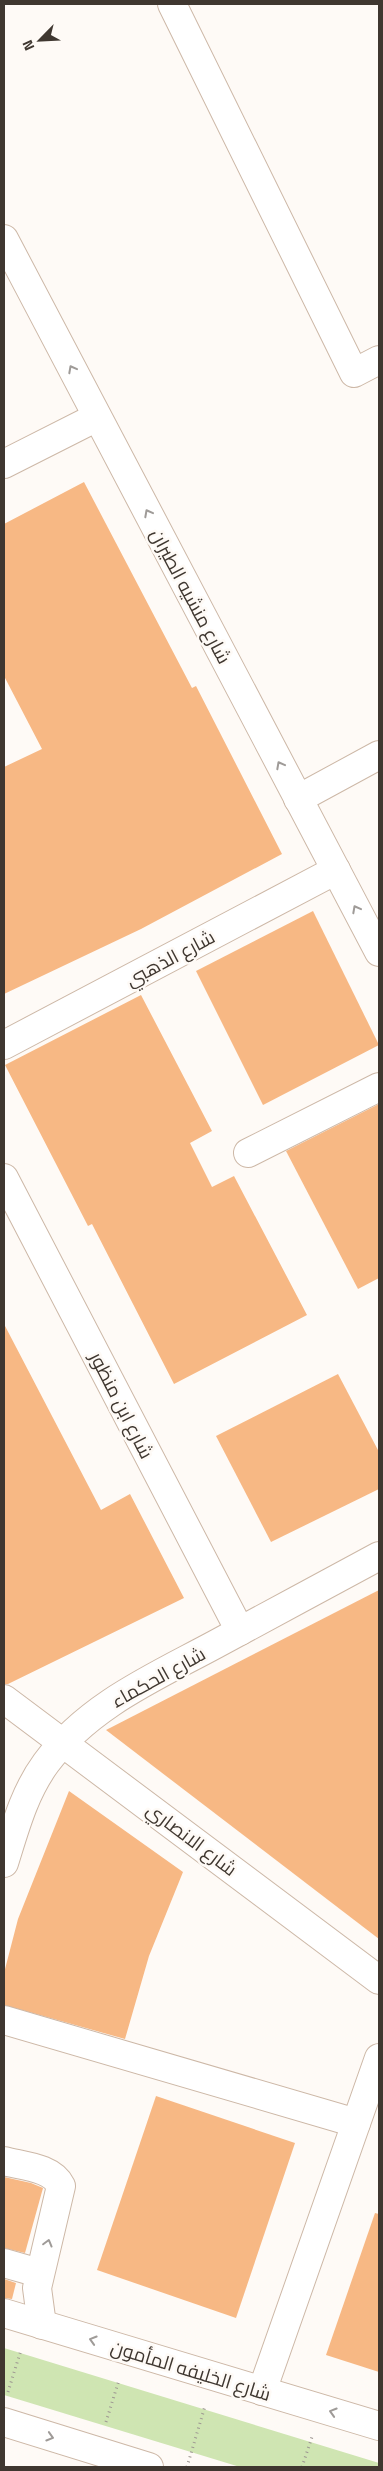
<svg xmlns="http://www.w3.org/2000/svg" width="383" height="2471" font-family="'Titillium Web',Cairo,sans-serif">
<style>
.green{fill:#cfe5b2}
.building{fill:#f7b884}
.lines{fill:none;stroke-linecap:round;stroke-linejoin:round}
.minor-casing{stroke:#cdb8a7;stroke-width:30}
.major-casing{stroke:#cdb8a7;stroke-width:30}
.path{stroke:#9d9792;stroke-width:3;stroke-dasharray:1 4;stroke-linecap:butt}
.minor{stroke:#fff;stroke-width:28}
.major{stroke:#fff;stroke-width:28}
.oneway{stroke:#9f9b98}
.labels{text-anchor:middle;stroke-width:5;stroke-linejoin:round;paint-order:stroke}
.street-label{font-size:19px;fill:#3f3730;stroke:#fefaf6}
</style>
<rect width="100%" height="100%" fill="#fefaf6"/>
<!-- green -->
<polygon class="green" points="4,2348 379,2463 379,2467 240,2467 4,2395"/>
<!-- building -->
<g class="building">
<polygon points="84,482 192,688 196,686 282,854 141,929 4,994 4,767 42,749 4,676 4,524"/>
<polygon points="313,911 379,1045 263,1105 196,971"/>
<polygon points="141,995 212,1131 190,1143 212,1187 234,1176 307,1315 174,1384 92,1224 88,1226 5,1065"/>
<polygon points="379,1104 379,1278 358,1289 286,1151"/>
<polygon points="4,1324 101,1510 130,1494 184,1598 8,1684 4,1684"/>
<polygon points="338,1374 379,1452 379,1489 271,1542 216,1436"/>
<polygon points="379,1590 379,1939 106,1730"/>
<polygon points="69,1791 183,1872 149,1956 125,2039 4,2005 4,1973 18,1919"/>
<polygon points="156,2096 295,2143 236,2318 97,2270"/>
<polygon points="4,2177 31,2183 43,2188 25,2253 4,2248"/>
<polygon points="375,2213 379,2214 379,2372 326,2355"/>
<polygon points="4,2279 16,2283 12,2299 4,2298"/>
</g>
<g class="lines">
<defs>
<g id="minor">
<polyline points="172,4 354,373 379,360"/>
<polyline points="4,239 379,952"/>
<polyline points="4,464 97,417"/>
<polyline points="298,799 379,755"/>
<polyline points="4,1045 336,870"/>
<polyline points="248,1153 379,1087"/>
<polyline points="4,1178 240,1631"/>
<polyline points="4,1699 379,1980"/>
<path d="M4,1863C15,1828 24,1793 46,1763C89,1705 155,1677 216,1644C270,1615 325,1585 379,1556"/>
<polyline points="4,2020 356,2123"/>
<path d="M4,2161C22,2166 52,2167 61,2186L37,2288L42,2325"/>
<polyline points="4,2263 39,2273"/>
<polyline points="262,2391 379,2058"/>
</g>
<g id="major">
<polyline points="4,2313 379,2426"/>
<polyline points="4,2422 149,2467"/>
</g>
</defs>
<!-- minor casing -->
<use href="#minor" class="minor-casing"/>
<!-- major casing -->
<use href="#major" class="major-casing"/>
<!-- path -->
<g class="path">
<polyline points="8,2392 21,2350"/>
<polyline points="106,2422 119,2380"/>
<polyline points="187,2467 205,2406"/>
<polyline points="302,2467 312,2437"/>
</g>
<!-- minor -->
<use href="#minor" class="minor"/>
<!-- major -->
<use href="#major" class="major"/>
</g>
<!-- one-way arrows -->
<defs><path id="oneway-chevron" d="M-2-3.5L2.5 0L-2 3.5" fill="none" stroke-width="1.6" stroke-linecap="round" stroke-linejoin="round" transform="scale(1.25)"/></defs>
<g class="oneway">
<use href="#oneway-chevron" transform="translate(72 369) rotate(-118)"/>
<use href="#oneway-chevron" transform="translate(148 513) rotate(-118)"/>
<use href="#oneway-chevron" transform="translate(280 765) rotate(-118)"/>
<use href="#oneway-chevron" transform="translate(356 909) rotate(-118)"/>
<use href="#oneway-chevron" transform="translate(48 2243) rotate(-75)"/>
<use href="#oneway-chevron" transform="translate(93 2340) rotate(-163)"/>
<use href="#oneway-chevron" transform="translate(333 2412) rotate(-163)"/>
<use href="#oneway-chevron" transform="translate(50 2437) rotate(17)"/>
</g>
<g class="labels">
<!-- street labels -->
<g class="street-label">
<text transform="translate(191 596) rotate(62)" y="7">شارع منشيه الطيران</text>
<text transform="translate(170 958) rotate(-28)" y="7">شارع الذهبي</text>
<text transform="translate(122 1405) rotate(63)" y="7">شارع ابن منظور</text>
<text transform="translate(158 1677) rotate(-29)" y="7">شارع الحكماء</text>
<text transform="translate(192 1839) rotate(37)" y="7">شارع الانصاري</text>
<text transform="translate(191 2370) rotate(17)" y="7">شارع الخليفه المأمون</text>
</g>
</g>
<!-- border -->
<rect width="383" height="2471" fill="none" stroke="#3f3730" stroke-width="10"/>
<!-- north arrow -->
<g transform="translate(40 40) rotate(246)" stroke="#fefaf6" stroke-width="4" paint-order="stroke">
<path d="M0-4L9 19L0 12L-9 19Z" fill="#3f3730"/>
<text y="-8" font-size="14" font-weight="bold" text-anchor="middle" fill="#3f3730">N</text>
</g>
</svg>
